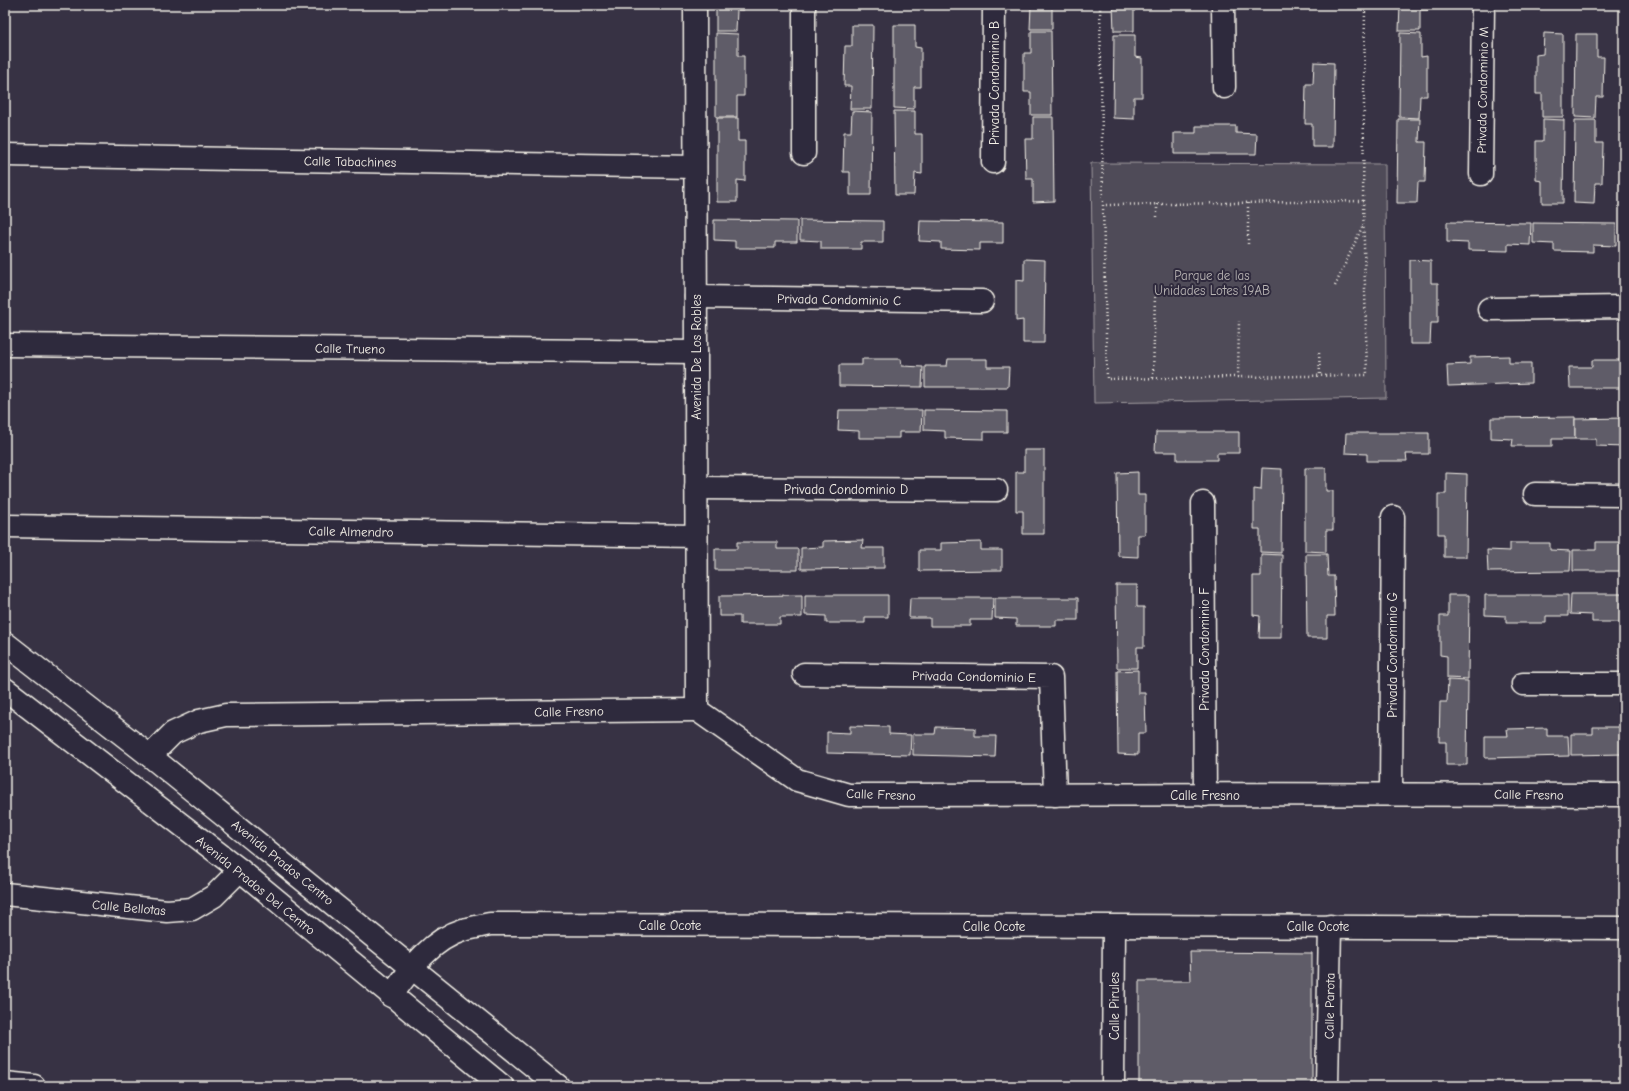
<svg xmlns="http://www.w3.org/2000/svg" width="1629" height="1091" font-family="'Comic Neue',sans-serif">
<style>
.green{fill:#504b59;stroke:#a29ea0}
.building{fill:#5f5c67;stroke:#f4f1e8}
.lines{fill:none;stroke-linecap:round;stroke-linejoin:round}
.minor-casing{stroke:#f4f1e8;stroke-width:25}
.tertiary-casing{stroke:#f4f1e8;stroke-width:25}
.path{stroke:#f4f1e8;stroke-width:2.5;stroke-dasharray:1 3;stroke-linecap:butt}
.minor{stroke:#2f2a3d;stroke-width:22}
.tertiary{stroke:#2f2a3d;stroke-width:22}
.labels{text-anchor:middle;stroke-width:4;stroke-linejoin:round;paint-order:stroke}
.street-label{font-size:13px;fill:#f4f1e8;stroke:#2f2a3d}
.park-label{font-size:13px;fill:#bbb7b6;stroke:#2f2a3d}
</style>
<rect width="100%" height="100%" fill="#373244"/>
<filter id="ink" filterUnits="userSpaceOnUse"><feTurbulence type="fractalNoise" baseFrequency=".025" numOctaves="2"/><feDisplacementMap in="SourceGraphic" scale="8" xChannelSelector="R" yChannelSelector="G"/><feConvolveMatrix kernelMatrix="1 2 1 2 8 2 1 2 1" color-interpolation-filters="sRGB"/></filter>
<g filter="url(#ink)">
<!-- green -->
<polygon class="green" points="1091,163 1385,164 1386,398 1094,403"/>
<!-- building -->
<g class="building">
<polygon points="716,5 744,5 744,10 737,10 736,31 716,31"/>
<polygon points="1024,5 1052,5 1052,29 1030,29 1031,6 1024,6"/>
<polygon points="1113,5 1142,5 1142,9 1134,10 1134,31 1114,31"/>
<polygon points="1400,5 1428,5 1428,10 1420,10 1420,31 1399,31"/>
<polygon points="852,25 873,25 872,109 850,109 851,86 844,86 845,46 852,46"/>
<polygon points="894,25 915,25 915,47 921,48 921,87 914,87 914,109 894,108"/>
<polygon points="1031,31 1051,31 1052,115 1031,115 1031,92 1024,92 1024,53 1031,53"/>
<polygon points="716,33 738,34 738,56 744,56 744,96 737,96 737,117 716,117"/>
<polygon points="1400,33 1421,34 1421,57 1427,56 1427,96 1420,96 1419,118 1399,117"/>
<polygon points="1544,33 1563,34 1563,117 1542,117 1542,94 1536,94 1536,55 1543,54"/>
<polygon points="1576,34 1597,34 1597,57 1604,57 1603,97 1596,97 1595,118 1575,117"/>
<polygon points="1114,35 1135,35 1135,57 1142,58 1142,97 1134,97 1134,119 1113,118"/>
<polygon points="1314,62 1334,63 1333,147 1312,147 1312,124 1305,124 1306,84 1313,84"/>
<polygon points="852,111 872,112 871,195 850,195 850,172 843,172 844,132 851,132"/>
<polygon points="894,111 915,111 915,134 922,134 922,174 915,173 914,195 895,195"/>
<polygon points="1033,117 1053,117 1054,201 1033,202 1033,179 1026,179 1025,139 1033,139"/>
<polygon points="717,118 738,118 738,141 745,141 745,181 737,180 737,202 717,202"/>
<polygon points="1398,119 1420,119 1419,142 1426,142 1425,182 1418,182 1417,203 1397,203"/>
<polygon points="1543,119 1564,120 1563,203 1542,203 1542,181 1536,180 1536,141 1543,141"/>
<polygon points="1575,120 1596,120 1596,143 1603,143 1602,183 1595,183 1594,204 1574,203"/>
<polygon points="1196,126 1236,126 1236,133 1257,134 1256,154 1174,154 1174,133 1196,133"/>
<polygon points="714,220 797,221 797,242 775,242 775,248 735,248 735,241 714,240"/>
<polygon points="800,220 883,221 883,242 861,242 861,249 821,249 821,241 800,240"/>
<polygon points="920,221 1003,222 1003,243 980,243 980,250 941,249 941,242 919,241"/>
<polygon points="1447,222 1531,223 1530,245 1508,244 1508,251 1468,250 1468,243 1447,242"/>
<polygon points="1533,223 1616,224 1616,246 1593,245 1593,252 1554,251 1554,244 1533,243"/>
<polygon points="1024,259 1045,260 1044,343 1023,343 1023,320 1016,321 1016,280 1024,281"/>
<polygon points="1410,260 1431,261 1431,283 1438,283 1438,323 1431,323 1430,344 1410,344"/>
<polygon points="1509,356 1509,363 1531,363 1531,383 1448,386 1447,365 1470,364 1470,357"/>
<polygon points="862,359 901,359 902,366 923,367 922,387 839,386 839,365 862,365"/>
<polygon points="948,359 987,359 987,367 1009,367 1008,387 925,387 925,366 947,366"/>
<polygon points="1592,360 1624,360 1624,388 1570,388 1569,367 1592,367"/>
<polygon points="839,410 922,410 921,432 899,432 899,438 859,438 859,431 838,430"/>
<polygon points="924,410 1007,411 1007,432 984,432 984,439 945,438 945,431 924,430"/>
<polygon points="1575,417 1575,439 1552,439 1552,446 1512,446 1513,439 1491,438 1491,418"/>
<polygon points="1624,418 1624,447 1596,446 1596,439 1575,439 1575,419"/>
<polygon points="1156,432 1239,432 1239,453 1217,453 1217,460 1177,460 1177,452 1155,452"/>
<polygon points="1346,433 1429,433 1429,454 1406,454 1407,461 1367,461 1367,454 1345,453"/>
<polygon points="1024,450 1044,450 1044,534 1023,534 1023,511 1016,511 1016,472 1024,472"/>
<polygon points="1262,468 1282,469 1281,553 1260,552 1260,529 1254,529 1254,489 1261,490"/>
<polygon points="1305,468 1326,468 1326,491 1333,491 1333,530 1326,530 1326,552 1305,551"/>
<polygon points="1138,472 1138,495 1145,495 1145,535 1138,535 1138,557 1118,556 1117,473"/>
<polygon points="1446,473 1467,474 1466,557 1444,557 1444,534 1438,534 1438,494 1446,494"/>
<polygon points="863,540 862,548 884,548 884,568 801,569 801,548 823,547 823,541"/>
<polygon points="737,542 777,542 777,549 798,549 798,570 715,570 715,549 737,549"/>
<polygon points="981,542 981,550 1002,550 1002,570 919,571 919,550 941,550 941,543"/>
<polygon points="1596,542 1624,542 1624,571 1573,571 1573,550 1596,550"/>
<polygon points="1510,543 1550,543 1550,550 1571,551 1570,571 1488,572 1487,550 1510,551"/>
<polygon points="1261,554 1282,555 1281,638 1259,638 1260,616 1253,615 1253,576 1261,576"/>
<polygon points="1306,554 1327,554 1328,576 1334,576 1335,616 1327,616 1327,638 1307,638"/>
<polygon points="1116,585 1137,585 1137,607 1144,607 1144,647 1137,647 1137,668 1117,668"/>
<polygon points="1571,594 1624,594 1624,622 1592,622 1592,615 1570,614"/>
<polygon points="802,595 802,617 780,617 780,624 740,624 740,616 719,616 719,596"/>
<polygon points="805,595 888,595 888,617 865,617 865,623 826,623 826,616 805,615"/>
<polygon points="1448,595 1469,595 1468,679 1447,678 1447,656 1440,655 1440,616 1448,616"/>
<polygon points="1485,595 1568,595 1568,616 1546,616 1546,623 1506,623 1506,616 1485,615"/>
<polygon points="910,598 993,598 992,620 970,620 970,626 930,626 930,618 909,618"/>
<polygon points="995,598 1078,598 1078,620 1056,620 1056,626 1016,626 1016,619 995,618"/>
<polygon points="1138,670 1138,693 1145,693 1146,733 1138,733 1138,755 1118,754 1117,671"/>
<polygon points="1448,680 1468,681 1467,765 1446,765 1446,742 1439,742 1440,702 1447,702"/>
<polygon points="850,726 889,727 889,734 911,735 910,755 827,753 827,732 850,733"/>
<polygon points="936,727 975,728 975,736 996,736 995,757 913,755 913,734 935,734"/>
<polygon points="1593,727 1624,727 1624,754 1571,755 1571,734 1593,734"/>
<polygon points="1547,728 1547,736 1568,736 1569,756 1485,758 1485,736 1508,736 1507,729"/>
<polygon points="1190,952 1312,953 1312,1086 1139,1086 1139,981 1191,981"/>
</g>
<g class="lines">
<defs>
<g id="minor">
<polyline points="804,5 804,153"/>
<polyline points="1223,5 1224,87"/>
<polyline points="5,155 695,167"/>
<polyline points="993,162 994,5"/>
<polyline points="1481,174 1483,5"/>
<polyline points="696,297 982,301"/>
<polyline points="1489,309 1624,307"/>
<polyline points="5,345 696,352"/>
<polyline points="696,488 996,490"/>
<polyline points="1535,494 1624,495"/>
<polyline points="1203,503 1205,795"/>
<polyline points="5,526 696,536"/>
<polyline points="804,674 1051,677 1055,795"/>
<polyline points="1523,684 1624,684"/>
<polyline points="150,756 173,733 199,721 226,715 697,710"/>
<polyline points="1391,793 1393,517"/>
<polyline points="5,894 167,911 192,909 214,896 240,870"/>
<path d="M391,996C410,970 430,940 463,930C471,928 481,926 490,924C868,926 1246,925 1624,928"/>
<polyline points="5,1083 34,1086"/>
<polyline points="1113,1086 1114,927"/>
<polyline points="1327,1086 1330,926"/>
</g>
<g id="tertiary">
<path d="M695,5L697,710L797,780L849,795C1107,795 1366,793 1624,795"/>
<polyline points="5,643 150,756 558,1086"/>
<polyline points="5,689 240,870 502,1086"/>
</g>
</defs>
<!-- minor casing -->
<use href="#minor" class="minor-casing"/>
<!-- tertiary casing -->
<use href="#tertiary" class="tertiary-casing"/>
<!-- path -->
<g class="path">
<polyline points="1100,5 1103,205"/>
<polyline points="1363,201 1365,5"/>
<polyline points="1157,204 1157,218"/>
<polyline points="1248,244 1248,203"/>
<polyline points="1335,286 1363,225"/>
<polyline points="1319,353 1320,375"/>
<polyline points="1238,377 1107,379 1103,205 1363,201 1367,375 1238,377 1239,321"/>
<polyline points="1153,378 1155,294"/>
</g>
<!-- minor -->
<use href="#minor" class="minor"/>
<!-- tertiary -->
<use href="#tertiary" class="tertiary"/>
</g>
</g>
<g class="labels">
<!-- street labels -->
<g class="street-label">
<text transform="translate(994 83) rotate(-90)" y="5">Privada Condominio B</text>
<text transform="translate(1482 90) rotate(-89)" y="5">Privada Condominio M</text>
<text transform="translate(350 161) rotate(1)" y="5">Calle Tabachines</text>
<text transform="translate(839 299) rotate(1)" y="5">Privada Condominio C</text>
<text transform="translate(350 348) rotate(1)" y="5">Calle Trueno</text>
<text transform="translate(696 357) rotate(-90)" y="5">Avenida De Los Robles</text>
<text x="846" y="494">Privada Condominio D</text>
<text transform="translate(351 531) rotate(1)" y="5">Calle Almendro</text>
<text transform="translate(1204 649) rotate(-90)" y="5">Privada Condominio F</text>
<text transform="translate(1392 655) rotate(-90)" y="5">Privada Condominio G</text>
<text transform="translate(974 676) rotate(1)" y="5">Privada Condominio E</text>
<text transform="translate(569 711) rotate(-1)" y="5">Calle Fresno</text>
<text transform="translate(881 794) rotate(2)" y="5">Calle Fresno</text>
<text transform="translate(1529 794) rotate(1)" y="5">Calle Fresno</text>
<text x="1205" y="800">Calle Fresno</text>
<text transform="translate(283 862) rotate(39)" y="5">Avenida Prados Centro</text>
<text transform="translate(256 885) rotate(39)" y="5">Avenida Prados Del Centro</text>
<text transform="translate(129 907) rotate(5)" y="5">Calle Bellotas</text>
<text x="670" y="930">Calle Ocote</text>
<text x="994" y="931">Calle Ocote</text>
<text x="1318" y="931">Calle Ocote</text>
<text transform="translate(1114 1006) rotate(-90)" y="5">Calle Pirules</text>
<text transform="translate(1329 1006) rotate(-89)" y="5">Calle Parota</text>
</g>
<!-- park labels -->
<g class="park-label">
<text x="1212" y="280">Parque de las<tspan x="1212" dy="15">Unidades Lotes 19AB</tspan></text>
</g>
</g>
<!-- margin -->
<rect width="1629" height="1091" fill="none" stroke="#2f2a3d" stroke-width="20"/>
<rect x="10" y="10" width="1609" height="1071" fill="none" stroke="#f4f1e8" stroke-width="1.5" filter="url(#ink)"/>
</svg>
